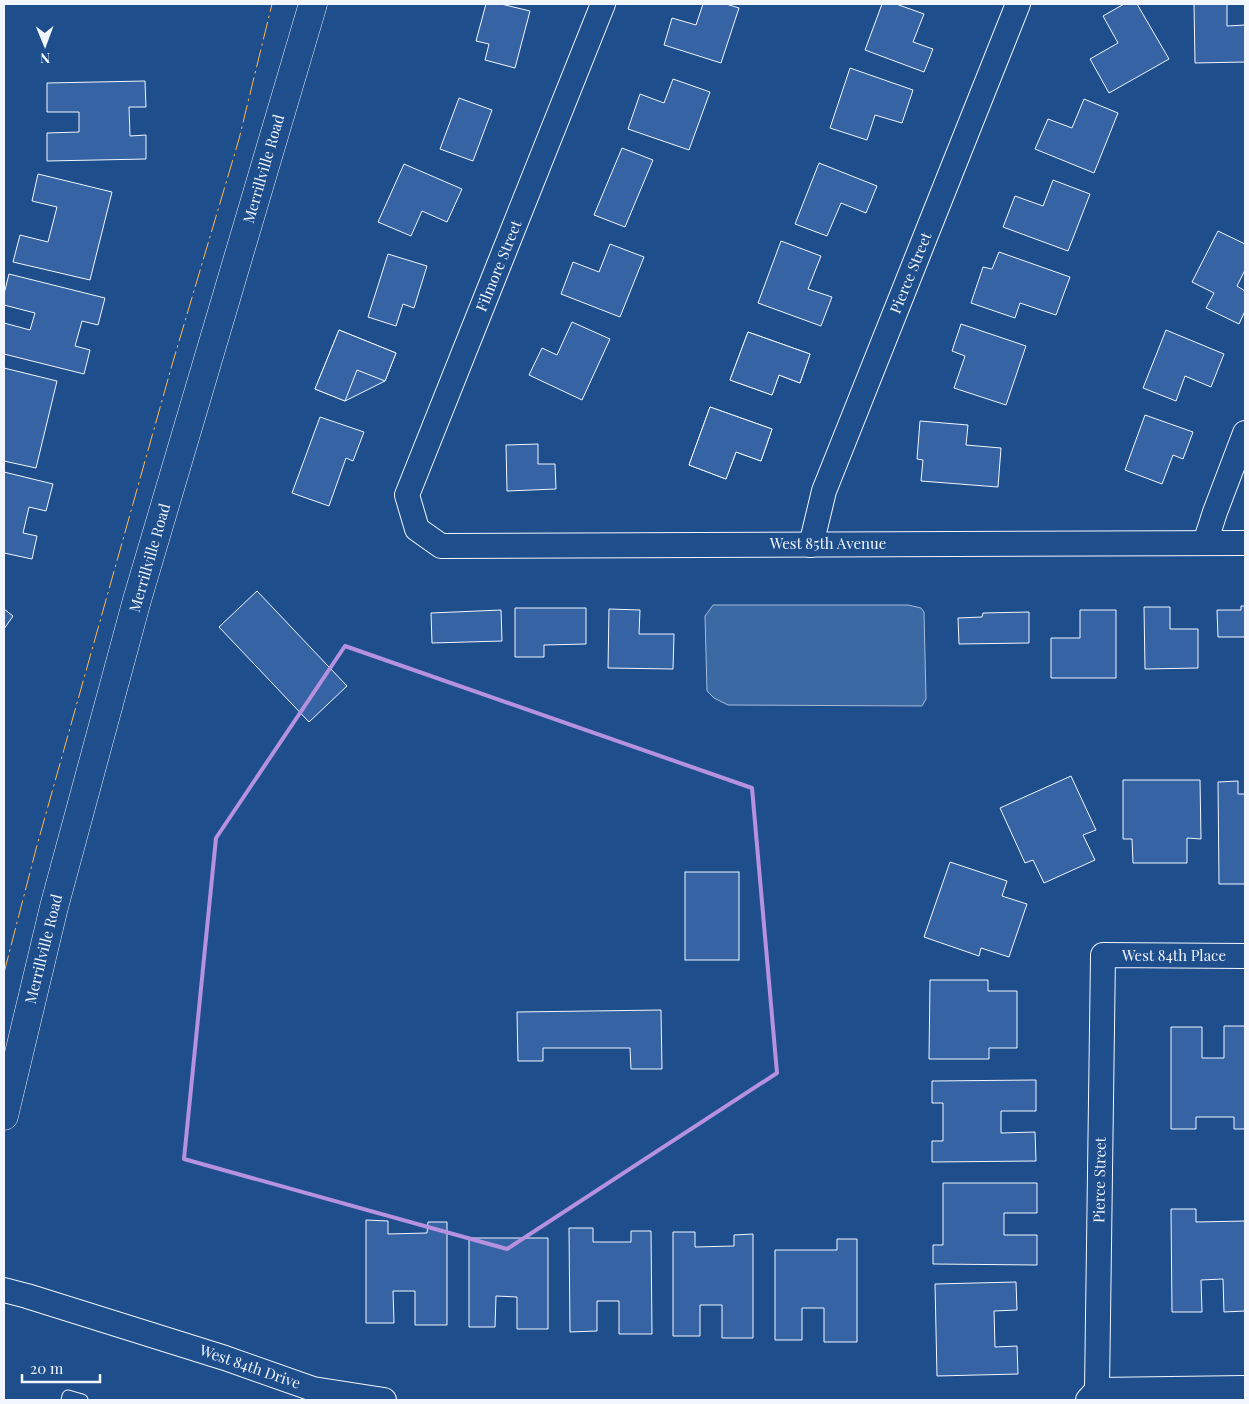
<svg xmlns="http://www.w3.org/2000/svg" width="1249" height="1404" font-family="'Playfair Display',serif">
<style>
.water{fill:#3b69a3;stroke:#a8bbd7}
.building{fill:#3563a3;stroke:#f2f6ff}
.lines{fill:none;stroke-linecap:round;stroke-linejoin:round}
.lane-casing{stroke:#f2f6ff;stroke-width:13}
.street-casing{stroke:#f2f6ff;stroke-width:26}
.secondary-casing{stroke:#f2f6ff;stroke-width:29}
.lane{stroke:#1f4e8c;stroke-width:11}
.street{stroke:#1f4e8c;stroke-width:24}
.secondary{stroke:#1f4e8c;stroke-width:28}
.power{stroke:#ffb74d;stroke-width:1;stroke-dasharray:18 4 2.5 4;stroke-linecap:butt}
.marked{fill:none;stroke:#b691df;stroke-width:4;stroke-linejoin:round}
.labels{text-anchor:middle;stroke-width:4;stroke-linejoin:round;paint-order:stroke}
.street-label{font-size:15px;fill:#f2f6ff;stroke:#1f4e8c}
</style>
<rect width="100%" height="100%" fill="#1f4e8c"/>
<!-- water -->
<polygon class="water" points="713,605 908,605 921,608 924,612 926,699 922,706 728,705 714,698 707,691 705,616"/>
<!-- building -->
<g class="building">
<polygon points="486,4 501,4 530,11 515,68 485,60 489,44 476,41"/>
<polygon points="703,4 726,4 739,8 721,63 664,45 672,18 696,25"/>
<polygon points="882,4 896,4 924,14 913,42 933,49 924,72 865,50"/>
<polygon points="1124,4 1137,4 1169,59 1109,93 1090,59 1118,43 1103,16"/>
<polygon points="1194,4 1227,4 1227,26 1245,25 1245,62 1195,63"/>
<polygon points="850,68 913,90 902,123 875,115 867,140 830,128"/>
<polygon points="673,79 710,92 689,150 628,129 640,94 664,103"/>
<polygon points="145,81 146,107 129,107 130,136 146,135 146,159 47,161 47,133 79,132 79,112 47,112 47,83"/>
<polygon points="459,98 492,110 473,161 440,149"/>
<polygon points="1084,99 1118,113 1094,173 1035,149 1048,119 1072,128"/>
<polygon points="622,148 653,160 625,227 594,215"/>
<polygon points="819,163 877,186 866,213 841,203 827,236 795,224"/>
<polygon points="404,164 462,189 447,222 422,211 411,236 378,222"/>
<polygon points="38,174 112,192 90,280 13,262 20,235 48,242 57,207 32,201"/>
<polygon points="1053,180 1090,194 1068,251 1003,227 1015,196 1043,206"/>
<polygon points="1218,231 1245,244 1245,270 1237,286 1245,291 1245,311 1239,324 1206,308 1214,293 1192,282"/>
<polygon points="781,241 821,256 808,289 832,297 821,326 758,303"/>
<polygon points="610,244 644,257 620,317 561,294 573,262 599,272"/>
<polygon points="999,252 1070,277 1056,315 1020,303 1015,318 971,303 983,267 992,269"/>
<polygon points="388,254 427,266 414,308 403,304 396,326 368,317"/>
<polygon points="9,274 105,298 98,325 82,321 75,346 90,350 84,374 4,354 4,323 30,330 35,313 4,305 4,294"/>
<polygon points="572,322 610,339 582,400 529,375 542,348 557,355"/>
<polygon points="961,324 1026,346 1006,405 954,388 965,356 952,351"/>
<polygon points="339,330 396,353 385,381 345,401 315,389"/>
<polygon points="339,330 396,353 385,381 357,370 345,401 315,389"/>
<polygon points="1166,330 1224,354 1211,387 1185,376 1176,401 1143,388"/>
<polygon points="748,332 810,354 800,383 779,375 772,395 730,380"/>
<polygon points="748,332 810,354 800,383 779,375 772,395 730,380"/>
<polygon points="4,368 57,381 36,468 4,461"/>
<polygon points="710,407 772,429 761,461 736,452 726,479 689,465"/>
<polygon points="710,407 772,429 761,461 736,452 726,479 689,465"/>
<polygon points="1145,415 1193,432 1183,459 1173,455 1162,484 1125,470"/>
<polygon points="320,417 364,432 353,461 346,458 329,506 292,493"/>
<polygon points="920,421 968,425 966,445 1001,448 998,487 921,481 923,460 917,459"/>
<polygon points="538,444 538,464 555,464 556,489 507,491 506,445"/>
<polygon points="4,472 53,484 46,511 29,507 23,533 37,536 32,559 4,553"/>
<polygon points="257,591 347,686 309,722 219,627"/>
<polygon points="1241,606 1245,606 1245,637 1218,637 1217,610 1241,610"/>
<polygon points="1144,607 1170,607 1170,629 1198,629 1198,668 1145,669"/>
<polygon points="515,608 586,608 586,644 544,645 544,657 515,657"/>
<polygon points="4,609 13,616 4,629"/>
<polygon points="609,609 640,610 639,634 674,634 673,669 608,668"/>
<polygon points="501,610 502,641 432,643 431,613"/>
<polygon points="1080,610 1116,610 1116,678 1051,678 1051,638 1080,638"/>
<polygon points="1029,612 1029,643 959,644 958,618 982,617 983,613"/>
<polygon points="1071,776 1096,830 1083,835 1095,860 1044,883 1033,860 1025,863 1000,808"/>
<polygon points="1123,780 1200,780 1201,839 1187,838 1187,863 1133,863 1132,839 1123,839"/>
<polygon points="1238,781 1238,794 1245,794 1245,884 1219,884 1218,782"/>
<polygon points="950,862 1007,881 1002,896 1027,904 1009,957 981,948 979,956 924,937"/>
<rect x="685" y="872" width="54" height="88"/>
<polygon points="930,980 988,980 988,991 1017,991 1017,1048 989,1048 989,1059 929,1059"/>
<polygon points="661,1010 662,1069 631,1069 630,1048 543,1048 543,1061 518,1061 517,1012"/>
<polygon points="1224,1026 1245,1026 1245,1129 1234,1129 1234,1117 1196,1117 1196,1129 1171,1129 1171,1027 1202,1027 1202,1058 1224,1058"/>
<polygon points="1036,1080 1036,1111 1001,1111 1001,1133 1035,1132 1036,1161 932,1162 932,1141 943,1141 943,1103 932,1103 932,1081"/>
<polygon points="943,1183 1037,1183 1037,1213 1004,1213 1004,1235 1037,1235 1037,1265 933,1264 933,1245 943,1245"/>
<polygon points="1171,1209 1196,1209 1196,1222 1245,1221 1245,1311 1224,1312 1223,1279 1201,1280 1202,1312 1172,1312"/>
<polygon points="366,1220 388,1221 388,1234 427,1233 428,1222 447,1222 447,1325 415,1325 415,1291 393,1291 394,1323 366,1323"/>
<polygon points="569,1228 593,1228 593,1242 631,1242 631,1231 651,1231 652,1334 619,1334 619,1301 597,1301 597,1331 570,1332"/>
<polygon points="673,1232 695,1232 695,1247 734,1246 734,1235 753,1234 753,1338 722,1338 722,1305 700,1305 700,1336 673,1336"/>
<polygon points="469,1238 548,1238 548,1329 517,1329 517,1297 496,1296 495,1327 469,1327"/>
<polygon points="837,1239 857,1239 857,1342 824,1342 824,1308 802,1308 802,1340 775,1340 775,1250 837,1250"/>
<polygon points="1016,1282 1017,1310 994,1311 995,1347 1017,1346 1018,1374 937,1376 935,1284"/>
</g>
<g class="lines">
<defs>
<polyline id="lane" points="67,1400 68,1396 82,1400"/>
<g id="street">
<polyline points="603,4 407,495 417,529 441,546 1245,543"/>
<polyline points="1205,543 1215,512 1245,433"/>
<polyline points="811,545 824,491 1018,4"/>
<polyline points="4,1290 27,1296 225,1358 313,1389 384,1400"/>
<polyline points="1097,1390 1245,1388"/>
<polyline points="1088,1400 1097,1390 1103,955 1245,956"/>
</g>
<polyline id="secondary" points="4,1116 54,907 137,600 313,4"/>
</defs>
<!-- lane casing -->
<use href="#lane" class="lane-casing"/>
<!-- street casing -->
<use href="#street" class="street-casing"/>
<!-- secondary casing -->
<use href="#secondary" class="secondary-casing"/>
<!-- lane -->
<use href="#lane" class="lane"/>
<!-- street -->
<use href="#street" class="street"/>
<!-- secondary -->
<use href="#secondary" class="secondary"/>
<!-- power -->
<polyline class="power" points="4,973 36,849 172,365 239,139 272,4"/>
</g>
<!-- marked area -->
<path class="marked" d="M345,646L752,788L777,1073L507,1249L184,1159L216,838Z"/>
<g class="labels">
<!-- street labels -->
<g class="street-label">
<text transform="translate(264 169) rotate(-74)" y="5">Merrillville Road</text>
<text transform="translate(499 266) rotate(-68)" y="5">Filmore Street</text>
<text transform="translate(911 273) rotate(-68)" y="5">Pierce Street</text>
<text x="828" y="549">West 85th Avenue</text>
<text transform="translate(150 558) rotate(-74)" y="5">Merrillville Road</text>
<text transform="translate(44 949) rotate(-76)" y="5">Merrillville Road</text>
<text x="1174" y="961">West 84th Place</text>
<text transform="translate(1100 1180) rotate(-89)" y="5">Pierce Street</text>
<text transform="translate(250 1367) rotate(19)" y="5">West 84th Drive</text>
</g>
</g>
<!-- border -->
<rect width="1249" height="1404" fill="none" stroke="#f2f6ff" stroke-width="10"/>
<!-- north arrow -->
<g transform="translate(45 45) rotate(179)" stroke="#1f4e8c" stroke-width="4" paint-order="stroke">
<path d="M0-4L9 19L0 12L-9 19Z" fill="#f2f6ff"/>
<text y="-8" font-size="14" font-weight="bold" text-anchor="middle" fill="#f2f6ff">N</text>
</g>
<!-- scale -->
<path d="M22 1374v8h78v-8" fill="none" stroke="#f2f6ff" stroke-width="2.5"/>
<text x="30" y="1374" font-size="15" fill="#f2f6ff" stroke="#1f4e8c" stroke-width="4" paint-order="stroke">20 m</text>
</svg>
